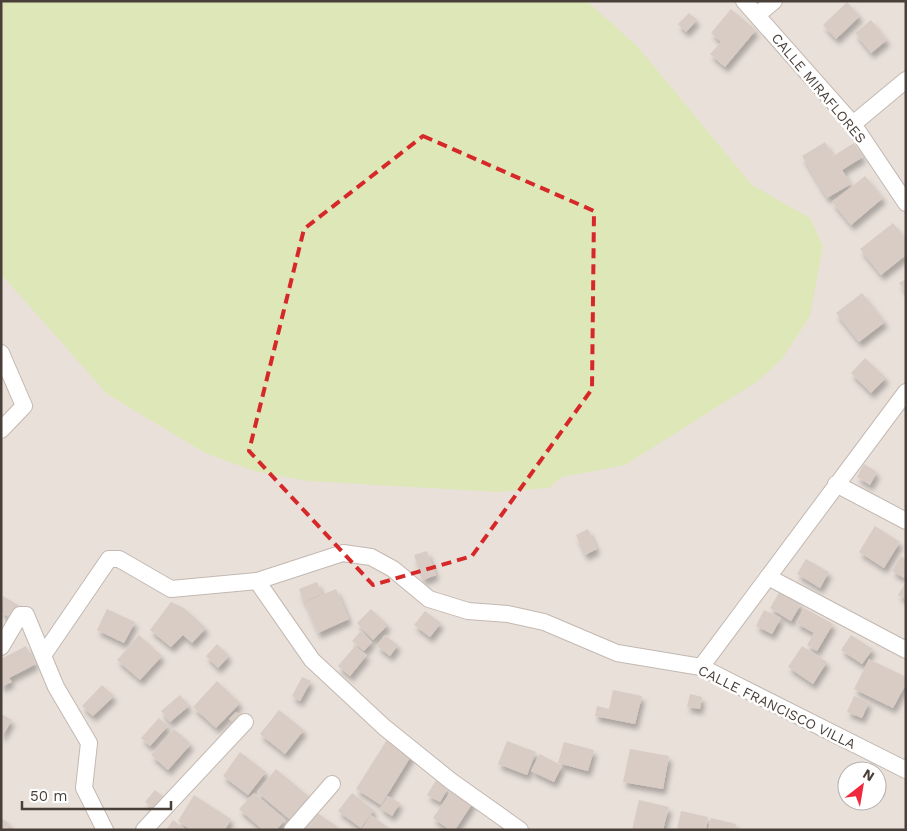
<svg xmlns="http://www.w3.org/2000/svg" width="907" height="831" font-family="'Work Sans',sans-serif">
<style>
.residential{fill:#e9e0da;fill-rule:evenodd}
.green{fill:#dee7b7}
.building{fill:#d9ccc4;filter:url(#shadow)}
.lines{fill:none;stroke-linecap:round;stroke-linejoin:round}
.minor-casing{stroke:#c3b8b1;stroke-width:18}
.minor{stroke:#fff;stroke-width:16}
.marked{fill:none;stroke:#d62828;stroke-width:4;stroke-dasharray:10 6;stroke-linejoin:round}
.labels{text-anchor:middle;stroke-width:5;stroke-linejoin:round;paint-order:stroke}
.street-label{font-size:14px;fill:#493f39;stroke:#fff}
</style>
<defs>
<filter id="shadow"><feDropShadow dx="3" dy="5.5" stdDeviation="2.5" flood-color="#0004"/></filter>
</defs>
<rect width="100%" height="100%" fill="#f5f0ec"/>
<!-- residential -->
<path class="residential" d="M1,1H906V830H1ZM847,771H877V801H847Z"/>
<!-- green -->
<polygon class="green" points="1,1 587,1 638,47 752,185 810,218 823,246 810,316 782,359 758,381 625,465 562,477 549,488 499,492 308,481 254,471 205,453 107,394 1,274"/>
<!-- building -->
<g class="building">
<polygon points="847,2 860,16 836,39 823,25"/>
<polygon points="731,9 756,30 725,67 710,54 721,42 711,33"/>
<polygon points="689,13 697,20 686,32 678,24"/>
<polygon points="871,20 887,40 871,53 855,33"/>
<polygon points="825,142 833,156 854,143 863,157 842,170 851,184 827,198 802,156"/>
<polygon points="865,176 883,198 851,225 832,202"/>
<polygon points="893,223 906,239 906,255 881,275 860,249"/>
<polygon points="906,279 906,292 899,283"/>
<polygon points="862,293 885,322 859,342 836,313"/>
<polygon points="865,358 886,378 871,393 851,373"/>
<polygon points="864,464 877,472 870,485 857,477"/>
<polygon points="875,526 900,542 884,568 859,552"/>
<polygon points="588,529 597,549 585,555 576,535"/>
<polygon points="427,551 436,575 423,580 414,555"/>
<polygon points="901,556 906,559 904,578 892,571"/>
<polygon points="806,559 829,572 820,588 797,574"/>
<polygon points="317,582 322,594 304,602 299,589"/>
<polygon points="906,582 906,599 898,595"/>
<polygon points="336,589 349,619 318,633 305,602"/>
<polygon points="780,591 801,604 791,621 770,608"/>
<polygon points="3,596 20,606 12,619 1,612"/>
<polygon points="171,602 184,608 206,628 192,643 183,635 171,647 150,630"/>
<polygon points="804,608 833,624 817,651 807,645 814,633 796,623"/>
<polygon points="107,609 135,622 124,643 97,630"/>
<polygon points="371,609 388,625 373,640 357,623"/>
<polygon points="764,610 781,618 772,634 756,626"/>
<polygon points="425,611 441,623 430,637 414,625"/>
<polygon points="361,631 372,642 364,651 352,641"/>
<polygon points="139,635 162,656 140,680 117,660"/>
<polygon points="385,635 398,645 390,656 377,646"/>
<polygon points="851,635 873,649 862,664 841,650"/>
<polygon points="217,644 229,656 218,668 206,656"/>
<polygon points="26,646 36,664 9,678 12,682 1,687 1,659"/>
<polygon points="355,646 367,655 350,676 338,666"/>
<polygon points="802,646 827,662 813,684 788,667"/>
<polygon points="869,659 906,677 906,684 893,708 854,689"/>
<polygon points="302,677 311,681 300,701 292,696"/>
<polygon points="217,681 240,703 216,728 193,707"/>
<polygon points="102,685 114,696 93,716 82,706"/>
<polygon points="613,690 642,696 635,724 595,716 597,706 609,709"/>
<polygon points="690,694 702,697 700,709 687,707"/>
<polygon points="180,695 189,706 170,722 161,711"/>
<polygon points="854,696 869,702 862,718 847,712"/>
<polygon points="279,710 304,730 285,754 260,734"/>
<polygon points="236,712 241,716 235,723 229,719"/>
<polygon points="1,714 12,720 1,738"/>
<polygon points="159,718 168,726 150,746 141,738"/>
<polygon points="174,729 191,744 168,770 151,755"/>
<polygon points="388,738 413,753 381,805 356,789"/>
<polygon points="507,741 536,752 527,775 498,764"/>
<polygon points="564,742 594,750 588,771 558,763"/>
<polygon points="630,749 669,756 663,789 623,782"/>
<polygon points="240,752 266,772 248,795 223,776"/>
<polygon points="540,754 562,766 554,782 531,771"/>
<polygon points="276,769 312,799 293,822 257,792"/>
<polygon points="436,780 448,788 440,802 427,795"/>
<polygon points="453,788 474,801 455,830 450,830 433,818"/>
<polygon points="155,790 168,800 158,812 145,802"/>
<polygon points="254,793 285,820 276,830 263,830 239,809"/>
<polygon points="352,793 374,810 361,828 338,811"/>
<polygon points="194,795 231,819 225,830 191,830 178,821"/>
<polygon points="388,796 400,803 392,816 380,808"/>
<polygon points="639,800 669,807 663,830 632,830"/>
<polygon points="681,811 708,817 706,830 677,830"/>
<polygon points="316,812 338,827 336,830 304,830"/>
<polygon points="371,815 390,829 390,830 362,829"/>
<polygon points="1,818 10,824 7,830 1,830"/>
<polygon points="711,818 736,824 735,830 708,830"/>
<polygon points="173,820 186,830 166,830"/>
</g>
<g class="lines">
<defs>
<g id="minor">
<polyline points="744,1 853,124 906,203"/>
<polyline points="757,15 774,1"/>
<polyline points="853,124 906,80"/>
<polyline points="1,353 24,406 1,430"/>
<polyline points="836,484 906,521"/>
<polyline points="768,577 906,650"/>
<polyline points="257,581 312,660 384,727 451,781 520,830"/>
<polyline points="1,647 20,615 26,615 56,687 89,743 84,788 105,830"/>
<polyline points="44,654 109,559 119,559 171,589 257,581 343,553 371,557 393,569 429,599 468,611 508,614 544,622 617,653 701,667 906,770"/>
<polyline points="701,667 906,392"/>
<polyline points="144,830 245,722"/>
<polyline points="292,830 332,784"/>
</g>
</defs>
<!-- minor casing -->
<use href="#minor" class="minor-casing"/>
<!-- minor -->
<use href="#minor" class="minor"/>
</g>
<!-- marked area -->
<path class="marked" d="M423,136L594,211L592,389L472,556L373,585L249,451L304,229Z"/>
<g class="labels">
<!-- street labels -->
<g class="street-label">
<text transform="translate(819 88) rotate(50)" y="5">CALLE MIRAFLORES</text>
<text transform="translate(777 707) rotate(26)" y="5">CALLE FRANCISCO VILLA</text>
</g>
</g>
<!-- border -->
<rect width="907" height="831" fill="none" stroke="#493f39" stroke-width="5"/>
<!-- north arrow -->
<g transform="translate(862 786) rotate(31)"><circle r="24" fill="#ffffff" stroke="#b6b2b0"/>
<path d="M0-4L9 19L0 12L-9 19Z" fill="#f0283e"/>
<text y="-8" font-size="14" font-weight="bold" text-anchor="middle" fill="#493f39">N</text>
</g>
<!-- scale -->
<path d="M22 801v8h149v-8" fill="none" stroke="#493f39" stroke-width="2.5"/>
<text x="30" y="801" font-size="15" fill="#493f39" stroke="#ffffff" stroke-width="4" paint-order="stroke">50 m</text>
</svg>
